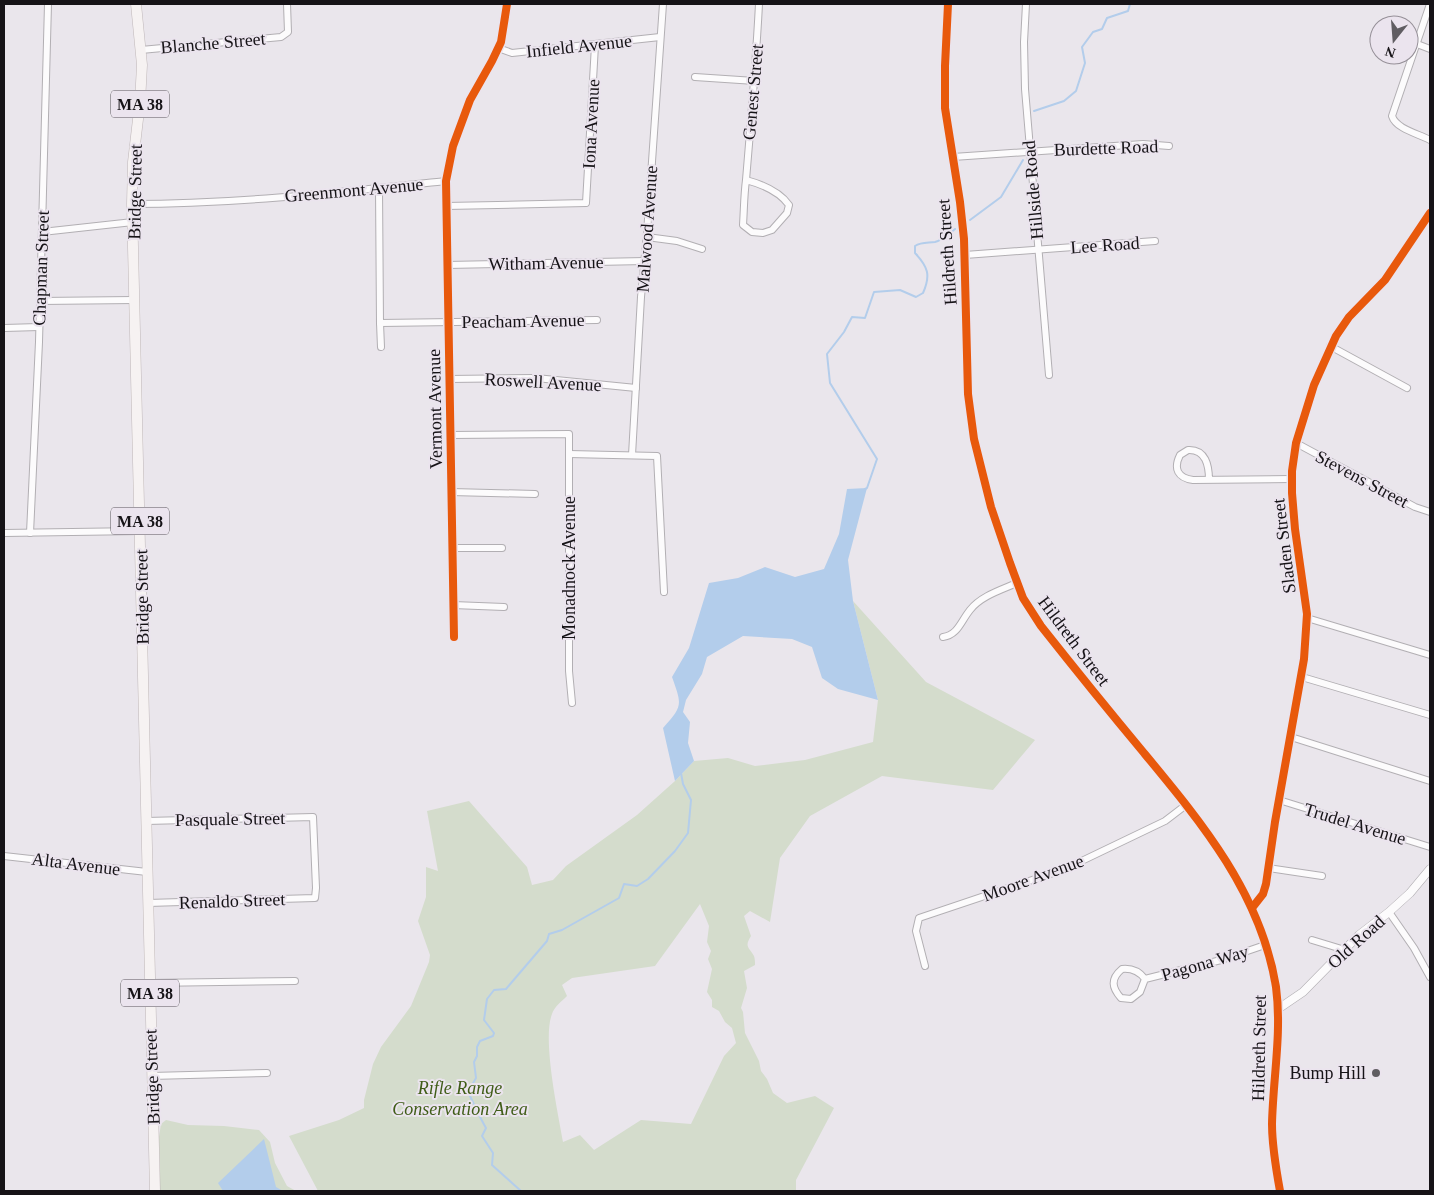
<svg xmlns="http://www.w3.org/2000/svg" width="1434" height="1195" font-family="Georgia,serif">
<style>
.green{fill:#d4dccc;fill-rule:evenodd}
.water{fill:#b3cdeb}
.lines{fill:none;stroke-linecap:round;stroke-linejoin:round}
.stream{stroke:#b3cdeb;stroke-width:2}
.minor-casing{stroke:#b2afb3;stroke-width:8}
.tertiary-casing{stroke:#b2afb3;stroke-width:9}
.primary-casing{stroke:#bfb7b8;stroke-width:11}
.minor{stroke:#fcfbfc;stroke-width:6}
.tertiary{stroke:#fcfbfc;stroke-width:8}
.primary{stroke:#f6f2f2;stroke-width:10}
.cycleway-casing{stroke:#ebe4ee;stroke-width:11}
.cycleway{stroke:#e8590c;stroke-width:8}
.poi-dot{fill:#605d62;stroke:#ebe4ee;stroke-width:2}
.labels{text-anchor:middle;stroke-width:4;stroke-linejoin:round;paint-order:stroke}
.shield{fill:#ebe4ee;stroke:#565258;stroke-width:1}
.shield-label{font-size:16px;font-weight:bold;fill:#161317}
.street-label{font-size:18px;fill:#161317;stroke:#ebe4ee}
.poi-label{font-size:18px;fill:#161317;stroke:#ebe4ee;text-anchor:end}
.park-label{font-size:18px;font-style:italic;fill:#405d18;stroke:#ebe4ee}
</style>
<rect width="100%" height="100%" fill="#eae6ec"/>
<!-- green -->
<g class="green">
<path d="M853,601L926,682L1035,740L993,790L882,776L810,816L780,858L770,922L750,911L744,916L751,936C744,947 749,947 754,956C755,959 755,962 755,965L744,971L747,988L741,1008L743,1012L745,1033L759,1061L761,1071L767,1079L773,1093L787,1103L815,1096L834,1108L796,1180V1191H318L289,1136L339,1120L364,1108V1100L373,1064L381,1047L411,1006L429,962L430,955L418,921L426,897V867L438,871L427,811L469,801L527,867L532,885L553,880L566,866L637,815L675,781L694,761L728,758L755,766L805,760L873,742L878,700ZM700,904L709,926L707,942L711,951L708,959L712,969L707,992L712,1000V1007L719,1011L725,1022L732,1028L736,1043L724,1056L691,1124L641,1120L594,1150L580,1135L563,1142C558,1113 542,1039 552,1014C554,1007 562,1001 567,996L562,985L572,978L655,966Z"/>
<polygon points="166,1120 188,1125 224,1126 259,1130 270,1142 275,1163 287,1186 296,1191 160,1191 159,1137 161,1124"/>
</g>
<!-- water -->
<g class="water">
<path d="M867,488L848,560L853,601L878,700L838,689L822,678L812,647L792,639L743,636L707,657L702,674L686,700L683,712L690,722L688,743L694,761L675,781L663,728C683,706 682,705 672,677L689,648L709,583L738,578L765,567L795,577L824,569L839,534L847,489Z"/>
<polygon points="264,1139 276,1187 283,1191 223,1191 218,1183"/>
</g>
<g class="lines">
<!-- stream -->
<g class="stream">
<polyline points="1034,111 1064,101 1076,91 1085,63 1082,47 1093,32 1102,29 1107,18 1128,11 1130,4"/>
<polyline points="970,220 1001,197 1023,160"/>
<path d="M865,489L867,488L877,459L830,383L827,354L844,332L852,317L865,318L874,292L900,290L916,297L923,293C931,275 928,267 915,253V246C921,242 927,243 935,242C943,240 949,234 955,229"/>
<path d="M521,1191L492,1165L493,1153L482,1136L486,1128C479,1116 474,1104 468,1092L476,1078L474,1062L477,1056V1047L480,1041L493,1036L494,1033L484,1020L487,999L494,990L506,989L547,941L549,934L562,930L619,898L624,884L637,886L648,879L675,851L688,833L691,800L683,784L681,773"/>
</g>
<defs>
<g id="minor">
<polyline points="1026,4 1024,42 1025,89 1049,375"/>
<path d="M1430,4L1392,116C1396,129 1419,134 1430,140"/>
<polyline points="1417,44 1430,49"/>
<polyline points="498,48 512,53 660,37"/>
<polyline points="141,50 281,37 288,32 287,4"/>
<polyline points="695,77 755,81"/>
<polyline points="953,157 1143,144 1169,146"/>
<path d="M746,180C761,184 779,191 789,205L787,213L772,230L763,233L752,232L743,225C744,210 744,195 746,180C751,121 756,63 759,4"/>
<polyline points="379,188 380,323 597,320"/>
<path d="M132,204C237,204 342,192 446,181"/>
<polyline points="446,206 586,203 595,45"/>
<polyline points="42,232 133,222"/>
<polyline points="647,237 677,241 702,249"/>
<polyline points="965,255 1155,241"/>
<polyline points="447,265 645,261"/>
<polyline points="40,301 134,300"/>
<polyline points="380,323 381,347"/>
<polyline points="4,328 39,327"/>
<polyline points="1330,346 1407,388"/>
<polyline points="449,379 536,378 636,388"/>
<polyline points="451,435 569,434 569,671 572,703"/>
<polyline points="1296,443 1415,507 1430,512"/>
<polyline points="569,454 657,456 664,592"/>
<polyline points="632,455 641,297 647,233 663,4"/>
<path d="M1209,480C1209,466 1206,449 1188,450L1180,455C1173,469 1178,478 1193,480L1292,479"/>
<polyline points="451,492 535,494"/>
<polyline points="4,533 140,531"/>
<polyline points="30,533 39,342 48,4"/>
<polyline points="452,548 502,548"/>
<polyline points="453,605 504,607"/>
<polyline points="1307,618 1430,655"/>
<polyline points="454,637 446,181 453,146 470,100 492,61 501,42 507,4"/>
<path d="M943,637C958,635 961,621 970,610C981,596 1001,590 1017,583"/>
<polyline points="1302,677 1430,715"/>
<polyline points="1291,737 1430,781"/>
<polyline points="1279,800 1430,847"/>
<polyline points="146,821 313,817 316,888 315,898 148,903"/>
<polyline points="4,856 147,872"/>
<polyline points="1268,868 1322,876"/>
<polyline points="1389,912 1414,948 1430,977"/>
<polyline points="1312,940 1345,950"/>
<polyline points="925,966 916,931 919,918 1065,869 1165,821 1186,805"/>
<path d="M1145,979C1139,971 1132,968 1122,969C1110,979 1112,988 1121,998L1131,999L1140,992L1145,979L1221,960L1265,945"/>
<polyline points="149,983 295,981"/>
<polyline points="151,1076 267,1073"/>
</g>
<g id="tertiary">
<path d="M948,4L945,66V108L960,202L964,239L968,394L974,439L991,507L1010,563L1023,598L1041,626C1075,669 1109,711 1144,753C1202,823 1261,894 1276,987C1282,1033 1273,1078 1272,1124C1272,1146 1276,1169 1280,1191"/>
<polyline points="1252,908 1263,894 1266,884 1275,822 1304,659 1307,614 1295,529 1292,493 1292,471 1296,443 1314,385 1336,336 1349,317 1385,280 1430,213"/>
<polyline points="1278,1009 1303,992 1359,935 1389,912 1410,893 1430,869"/>
</g>
<polyline id="primary" points="136,4 142,65 140,102 133,162 132,204 155,1191"/>
</defs>
<!-- minor casing -->
<use href="#minor" class="minor-casing"/>
<!-- tertiary casing -->
<use href="#tertiary" class="tertiary-casing"/>
<!-- primary casing -->
<use href="#primary" class="primary-casing"/>
<!-- minor -->
<use href="#minor" class="minor"/>
<!-- tertiary -->
<use href="#tertiary" class="tertiary"/>
<!-- primary -->
<use href="#primary" class="primary"/>
<defs>
<g id="cycleway">
<path d="M948,4L945,66V108L960,202L964,239L968,394L974,439L991,507L1010,563L1023,598L1041,626C1075,669 1109,711 1144,753C1202,823 1261,894 1276,987C1282,1033 1273,1078 1272,1124C1272,1146 1276,1169 1280,1191"/>
<polyline points="454,637 446,181 453,146 470,100 492,61 501,42 507,4"/>
<polyline points="1252,908 1263,894 1266,884 1275,822 1304,659 1307,614 1295,529 1292,493 1292,471 1296,443 1314,385 1336,336 1349,317 1385,280 1430,213"/>
</g>
</defs>
<!-- cycleway casing -->
<use href="#cycleway" class="cycleway-casing"/>
<!-- cycleway -->
<use href="#cycleway" class="cycleway"/>
</g>
<!-- markers -->
<circle class="poi-dot" cx="1376" cy="1073" r="5"/>
<g class="labels">
<!-- shield labels -->
<g class="shield">
<rect x="111" y="90.5" width="58" height="27" rx="4"/>
<rect x="111" y="507.5" width="58" height="27" rx="4"/>
<rect x="121" y="979.5" width="58" height="27" rx="4"/>
</g>
<g class="shield-label">
<text x="140" y="110">MA 38</text>
<text x="140" y="527">MA 38</text>
<text x="150" y="999">MA 38</text>
</g>
<!-- street labels -->
<g class="street-label">
<text transform="translate(213 43) rotate(-5)" y="6">Blanche Street</text>
<text transform="translate(579 46) rotate(-6)" y="6">Infield Avenue</text>
<text transform="translate(753 92) rotate(-85)" y="6">Genest Street</text>
<text transform="translate(591 124) rotate(-87)" y="6">Iona Avenue</text>
<text transform="translate(1106 148) rotate(-2)" y="6">Burdette Road</text>
<text transform="translate(354 190) rotate(-5)" y="6">Greenmont Avenue</text>
<text transform="translate(1033 190) rotate(-95)" y="6">Hillside Road</text>
<text transform="translate(135 192) rotate(-89)" y="6">Bridge Street</text>
<text transform="translate(647 229) rotate(-86)" y="6">Malwood Avenue</text>
<text transform="translate(1105 245) rotate(-4)" y="6">Lee Road</text>
<text transform="translate(947 252) rotate(-94)" y="6">Hildreth Street</text>
<text transform="translate(546 263) rotate(-1)" y="6">Witham Avenue</text>
<text transform="translate(41 268) rotate(-88)" y="6">Chapman Street</text>
<text transform="translate(523 321) rotate(-1)" y="6">Peacham Avenue</text>
<text transform="translate(543 382) rotate(3)" y="6">Roswell Avenue</text>
<text transform="translate(435 409) rotate(-91)" y="6">Vermont Avenue</text>
<text transform="translate(1362 479) rotate(28)" y="6">Stevens Street</text>
<text transform="translate(1284 546) rotate(-97)" y="6">Sladen Street</text>
<text transform="translate(569 568) rotate(-90)" y="6">Monadnock Avenue</text>
<text transform="translate(142 597) rotate(-91)" y="6">Bridge Street</text>
<text transform="translate(1074 641) rotate(53)" y="6">Hildreth Street</text>
<text transform="translate(230 819) rotate(-1)" y="6">Pasquale Street</text>
<text transform="translate(1355 824) rotate(17)" y="6">Trudel Avenue</text>
<text transform="translate(76 864) rotate(7)" y="6">Alta Avenue</text>
<text transform="translate(1033 878) rotate(-20)" y="6">Moore Avenue</text>
<text transform="translate(232 901) rotate(-2)" y="6">Renaldo Street</text>
<text transform="translate(1356 942) rotate(-42)" y="6">Old Road</text>
<text transform="translate(1205 963) rotate(-16)" y="6">Pagona Way</text>
<text transform="translate(1259 1048) rotate(-89)" y="6">Hildreth Street</text>
<text transform="translate(152 1077) rotate(-92)" y="6">Bridge Street</text>
</g>
<!-- poi labels -->
<g class="poi-label">
<text x="1366" y="1079">Bump Hill</text>
</g>
<!-- park labels -->
<g class="park-label">
<text x="460" y="1094">Rifle Range<tspan x="460" dy="21">Conservation Area</tspan></text>
</g>
</g>
<!-- border -->
<rect width="1434" height="1195" fill="none" stroke="#161317" stroke-width="10"/>
<!-- north arrow -->
<g transform="translate(1394 40) rotate(197)"><circle r="24" fill="#ebe4ee" stroke="#969098"/>
<path d="M0-4L9 19L0 12L-9 19Z" fill="#605d62"/>
<text y="-8" font-size="14" font-weight="bold" text-anchor="middle" fill="#161317">N</text>
</g>
</svg>
